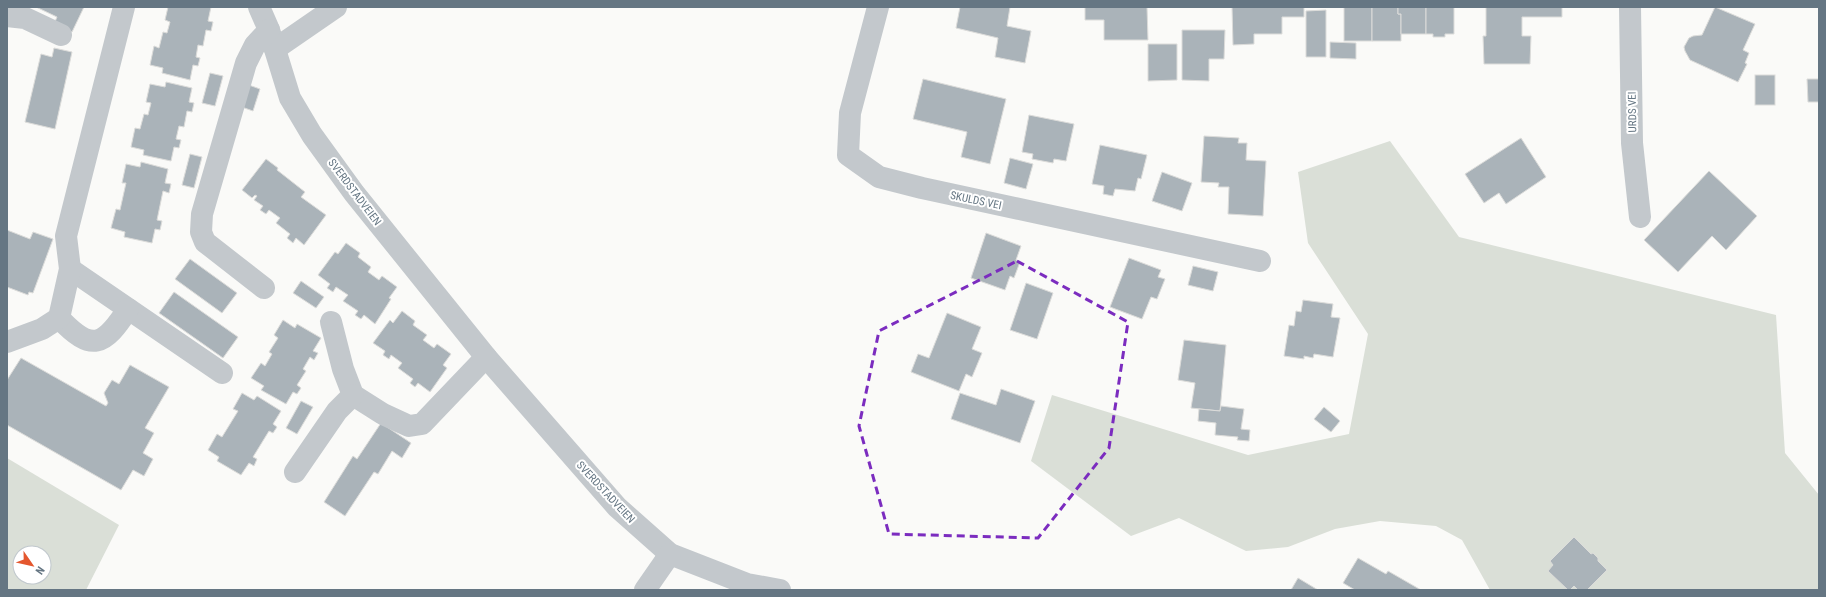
<svg xmlns="http://www.w3.org/2000/svg" width="1826" height="597" font-family="'Roboto Condensed',sans-serif">
<style>
.green{fill:#dadfd7;fill-rule:evenodd}
.building{fill:#aab3b9;stroke:#dcdcda}
.lines{fill:none;stroke-linecap:round;stroke-linejoin:round}
.minor{stroke:#c3c8cc;stroke-width:22}
.marked{fill:none;stroke:#7b2cbf;stroke-width:3;stroke-dasharray:8 5;stroke-linejoin:round}
.labels{text-anchor:middle;stroke-width:4;stroke-linejoin:round;paint-order:stroke}
.street-label{font-size:11px;fill:#657683;stroke:#fff}
</style>
<rect width="100%" height="100%" fill="#fafaf8"/>
<!-- green -->
<g class="green">
<polygon points="1390,141 1459,237 1776,315 1785,453 1819,495 1819,590 1490,590 1462,540 1436,526 1380,521 1335,529 1288,547 1246,551 1179,518 1131,536 1031,461 1052,395 1248,455 1349,434 1368,334 1308,243 1298,172"/>
<path d="M7,458L119,525L86,590H7ZM20,553H44V577H20Z"/>
</g>
<!-- building -->
<g class="building">
<polygon points="36,7 84,7 72,32 54,24 57,17"/>
<polygon points="168,7 211,7 208,21 213,22 211,31 206,30 203,46 198,45 196,57 200,58 198,66 193,65 190,80 162,73 163,68 150,65 154,46 159,48 163,32 167,33 170,22 165,20"/>
<polygon points="960,7 1010,7 1007,26 1031,31 1025,63 995,57 998,38 956,28"/>
<polygon points="1085,7 1147,7 1148,40 1104,40 1104,20 1085,20"/>
<polygon points="1232,7 1304,7 1304,17 1282,17 1282,34 1254,34 1254,44 1233,45"/>
<rect x="1344" y="7" width="28" height="34"/>
<polygon points="1372,7 1398,7 1398,14 1401,14 1401,41 1372,41"/>
<polygon points="1398,7 1426,7 1426,34 1401,34 1401,14 1398,14"/>
<polygon points="1426,7 1454,7 1454,34 1445,34 1445,37 1433,37 1433,34 1426,34"/>
<polygon points="1486,7 1562,7 1562,17 1522,17 1522,36 1531,36 1530,64 1484,64 1483,36 1486,36"/>
<polygon points="1715,7 1755,24 1743,50 1749,53 1745,63 1747,64 1738,82 1690,60 1685,51 1684,47 1689,38 1693,36 1702,35"/>
<polygon points="1326,10 1326,57 1306,57 1306,11"/>
<polygon points="1182,30 1225,30 1224,59 1209,59 1209,81 1182,80"/>
<polygon points="1330,42 1356,43 1356,59 1330,58"/>
<polygon points="1148,44 1177,44 1177,80 1148,81"/>
<polygon points="54,48 72,52 55,129 25,122 41,54 52,57"/>
<polygon points="210,73 223,76 215,106 202,103"/>
<rect x="1755" y="75" width="20" height="30"/>
<polygon points="923,79 1006,99 990,164 961,157 967,132 913,119"/>
<polygon points="1807,79 1819,79 1819,102 1808,102"/>
<polygon points="166,82 192,88 189,102 194,103 192,112 187,111 184,127 179,126 176,139 181,140 179,148 174,147 171,161 143,155 144,150 131,147 135,128 140,129 144,114 148,115 151,103 146,102 150,84 165,87"/>
<polygon points="246,84 260,89 253,111 239,106"/>
<polygon points="1029,115 1074,124 1066,161 1054,159 1053,163 1032,159 1033,154 1022,152"/>
<polygon points="1204,136 1239,138 1238,143 1247,143 1246,160 1266,161 1263,216 1228,214 1229,187 1218,187 1219,183 1201,182"/>
<polygon points="1521,138 1546,177 1506,204 1499,193 1484,203 1465,174"/>
<polygon points="1100,145 1147,155 1141,179 1138,178 1135,191 1115,189 1113,196 1103,194 1104,186 1092,184"/>
<polygon points="190,154 202,157 194,188 182,185"/>
<polygon points="1010,158 1033,164 1026,189 1004,183"/>
<polygon points="266,159 278,168 277,170 305,192 301,197 326,215 304,245 296,238 293,243 287,238 290,234 276,223 280,218 269,210 266,214 260,210 263,206 254,200 257,196 255,195 252,198 242,190"/>
<polygon points="141,162 168,169 165,183 171,184 169,193 163,191 157,220 162,221 160,230 155,229 152,243 124,237 125,232 111,228 116,209 120,210 126,183 122,183 126,164 140,167"/>
<polygon points="1709,171 1757,216 1726,250 1712,236 1678,272 1644,240"/>
<polygon points="1162,172 1192,183 1182,211 1152,201"/>
<polygon points="7,230 30,239 33,232 53,239 33,293 29,292 28,295 7,287"/>
<polygon points="986,233 1021,246 1016,260 1020,262 1014,278 1010,276 1005,290 971,278"/>
<polygon points="346,243 360,253 358,257 371,267 368,272 379,280 382,276 397,287 389,298 391,299 375,324 364,315 361,319 355,315 358,311 343,301 348,295 336,287 333,292 327,288 330,284 318,275 335,252 338,254"/>
<polygon points="1129,258 1161,270 1158,277 1165,279 1157,299 1151,297 1142,319 1110,307"/>
<polygon points="190,259 237,293 222,313 175,279"/>
<polygon points="1193,266 1218,272 1213,291 1188,285"/>
<polygon points="301,281 324,297 316,308 293,293"/>
<polygon points="1026,283 1053,293 1037,339 1010,330"/>
<polygon points="174,292 238,337 223,358 159,313"/>
<polygon points="1303,300 1333,304 1331,317 1340,318 1333,357 1314,354 1313,358 1304,356 1304,359 1284,356 1289,325 1294,326 1296,311 1301,312"/>
<polygon points="402,311 415,321 413,325 427,335 423,340 434,348 437,344 451,354 443,365 447,368 430,392 418,383 415,387 410,383 413,379 398,368 402,363 391,355 389,359 383,355 385,351 373,343 390,320 393,323"/>
<polygon points="947,313 981,327 972,349 982,353 972,377 966,374 959,391 911,372 918,354 929,358"/>
<polygon points="283,320 295,328 297,324 321,338 313,351 318,353 314,360 310,357 303,369 306,371 297,385 301,388 297,394 293,392 286,404 261,390 264,386 251,378 261,363 265,366 272,354 269,352 278,338 274,335"/>
<polygon points="1184,340 1226,345 1220,411 1191,408 1195,383 1178,380"/>
<polygon points="21,358 106,406 108,403 104,393 112,380 119,384 130,365 169,387 145,428 154,433 143,453 153,459 144,476 133,470 121,490 7,425 7,380"/>
<polygon points="1001,389 1035,401 1020,443 951,419 960,393 996,405"/>
<polygon points="242,393 254,400 257,396 281,411 273,424 277,427 273,433 269,431 253,457 257,459 254,466 249,463 241,475 217,461 219,457 208,450 217,434 222,437 238,411 233,409"/>
<polygon points="301,401 313,407 297,434 286,428"/>
<polygon points="1221,406 1244,409 1241,429 1250,430 1249,441 1237,440 1238,437 1215,435 1216,423 1198,421 1199,409 1220,411"/>
<polygon points="1324,407 1340,421 1331,432 1314,419"/>
<polygon points="381,423 411,443 402,458 392,451 378,474 374,472 345,516 324,502 353,456 357,459"/>
<polygon points="1574,537 1591,554 1593,553 1598,558 1598,561 1607,570 1587,590 1578,590 1574,586 1570,590 1568,590 1548,571 1553,565 1550,561"/>
<polygon points="1358,558 1386,574 1388,571 1421,590 1355,590 1343,583"/>
<polygon points="1298,578 1318,590 1291,590"/>
</g>
<g class="lines">
<!-- minor -->
<g class="minor">
<polyline points="259,7 269,30 290,98 312,135 354,193 486,357 617,507 670,554 747,584 780,590"/>
<polyline points="878,7 850,113 848,155 879,177 922,188 1260,261"/>
<polyline points="1630,7 1632,143 1640,217"/>
<polyline points="7,16 25,18 61,35"/>
<polyline points="275,49 336,7"/>
<polyline points="70,269 222,373"/>
<polyline points="264,288 205,242 201,232 202,214 246,63 255,45 269,30"/>
<path d="M59,318C92,353 104,346 128,309"/>
<polyline points="331,322 343,369 353,395 383,414 409,426 422,424 486,357"/>
<polyline points="7,342 42,329 59,318 70,269 66,236 124,7"/>
<polyline points="295,472 337,411 353,395"/>
<polyline points="645,590 670,554"/>
</g>
</g>
<!-- marked area -->
<path class="marked" d="M1017,261L1128,322L1109,448L1038,538L889,534L859,426L879,331Z"/>
<g class="labels">
<!-- street labels -->
<g class="street-label">
<text transform="translate(1632 112) rotate(-91)" y="4">URDS VEI</text>
<text transform="translate(355 192) rotate(53)" y="4">SVERDSTADVEIEN</text>
<text transform="translate(976 200) rotate(12)" y="4">SKULDS VEI</text>
<text transform="translate(606 492) rotate(47)" y="4">SVERDSTADVEIEN</text>
</g>
</g>
<!-- border -->
<rect width="1826" height="597" fill="none" stroke="#657683" stroke-width="16"/>
<!-- north arrow -->
<g transform="translate(32 565) rotate(124)"><circle r="19" fill="#ffffff" stroke="#c1c8cd"/>
<path d="M0-3L7 15L0 10L-7 15Z" fill="#e4572e"/>
<text y="-6" font-size="11" font-weight="bold" text-anchor="middle" fill="#657683">N</text>
</g>
</svg>
